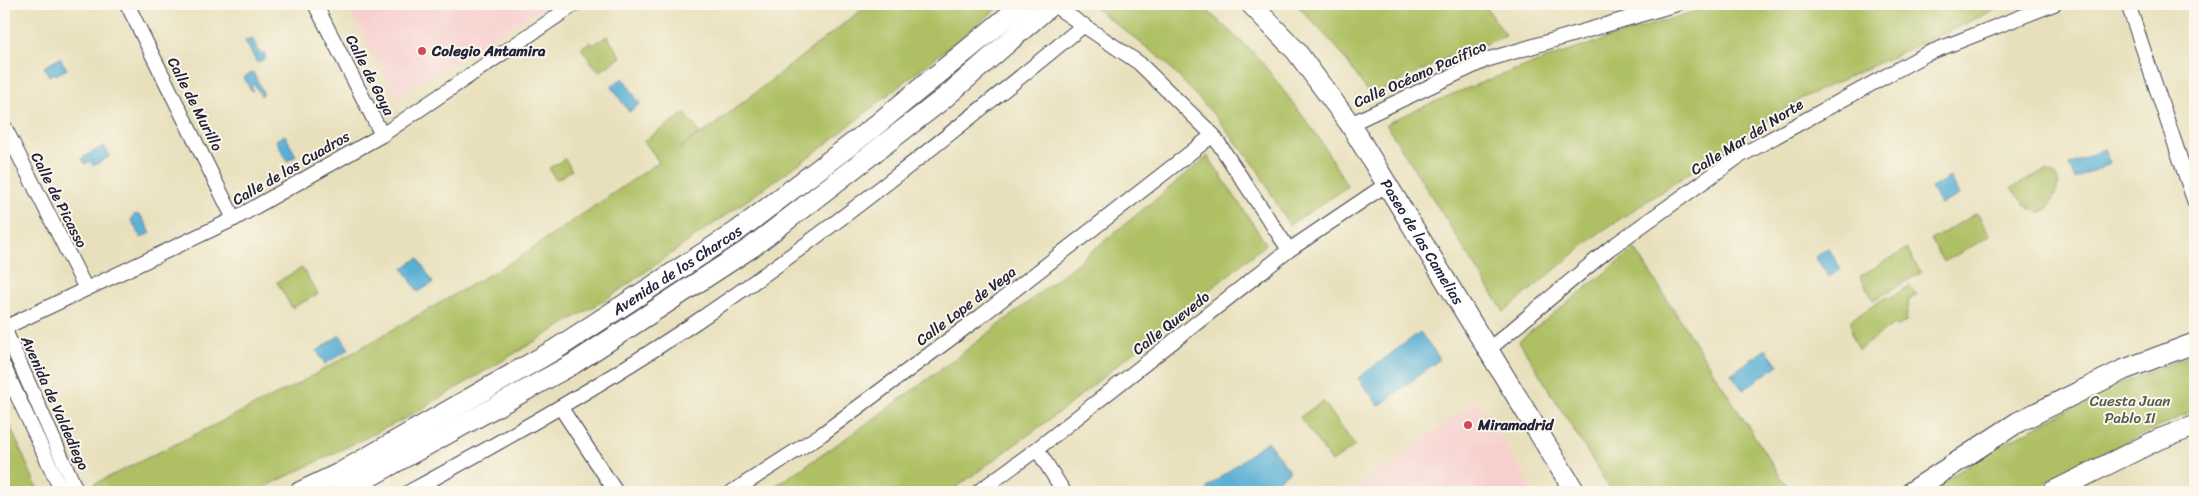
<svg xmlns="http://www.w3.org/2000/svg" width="2199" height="496" font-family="Sriracha,sans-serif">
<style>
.built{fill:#f7d0ce}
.green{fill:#aec063;stroke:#68714f}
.water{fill:#58afd4;stroke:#3d6888}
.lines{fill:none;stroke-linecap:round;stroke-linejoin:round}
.street-casing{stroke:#403e4e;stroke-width:16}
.secondary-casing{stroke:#403e4e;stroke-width:22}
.street{stroke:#fff;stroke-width:14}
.secondary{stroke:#fff;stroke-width:20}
.poi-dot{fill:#d1495b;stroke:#fbf7ec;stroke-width:2}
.labels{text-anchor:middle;stroke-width:4;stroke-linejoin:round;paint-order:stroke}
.poi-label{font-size:15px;font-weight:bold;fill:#22223b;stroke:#fbf7ec;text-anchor:start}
.street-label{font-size:15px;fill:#22223b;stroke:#fbf7ec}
.park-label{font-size:15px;fill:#535949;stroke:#fbf7ec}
</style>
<rect width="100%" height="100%" fill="#fbf7ec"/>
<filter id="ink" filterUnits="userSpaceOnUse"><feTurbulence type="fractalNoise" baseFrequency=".02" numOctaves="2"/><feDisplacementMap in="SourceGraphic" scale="10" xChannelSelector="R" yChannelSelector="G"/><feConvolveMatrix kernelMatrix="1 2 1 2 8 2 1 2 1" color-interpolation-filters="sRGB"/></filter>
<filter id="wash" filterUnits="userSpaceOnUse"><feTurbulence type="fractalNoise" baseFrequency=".0096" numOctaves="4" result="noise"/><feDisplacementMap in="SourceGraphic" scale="20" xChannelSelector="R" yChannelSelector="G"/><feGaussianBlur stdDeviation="1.12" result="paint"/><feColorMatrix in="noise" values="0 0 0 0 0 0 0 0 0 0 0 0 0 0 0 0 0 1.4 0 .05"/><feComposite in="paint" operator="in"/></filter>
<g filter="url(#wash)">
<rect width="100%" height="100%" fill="#e8e0bc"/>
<!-- built -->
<g class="built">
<polygon points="346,4 549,4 396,97"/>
<polygon points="1477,400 1534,492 1353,492 1408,451"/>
</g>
<!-- green -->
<g class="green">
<polygon points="869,4 1003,4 821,148 611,296 408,417 255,492 98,492 94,484 296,385 520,257 659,162 644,141 685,113 700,133 679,149 710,128"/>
<polygon points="1090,4 1200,4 1258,57 1317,135 1348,187 1289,225 1256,167 1215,116 1163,60"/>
<polygon points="1296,4 1484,4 1506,36 1445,59 1371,96 1338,49"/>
<path d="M1719,4H2008L1802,98L1599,233L1504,312L1386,124C1493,72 1606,39 1719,4Z"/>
<polygon points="607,36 621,57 599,72 581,48 590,42 593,45"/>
<path d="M1208,156L1266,244L1065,408L950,492H766C922,391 1065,274 1208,156Z"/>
<polygon points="565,159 572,170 556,180 549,168"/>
<polygon points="2045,171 2056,175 2059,184 2049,208 2039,213 2026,206 2011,188"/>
<polygon points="1977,213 1990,236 1944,262 1931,240"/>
<polygon points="1635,249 1790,492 1612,492 1519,341"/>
<polygon points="1907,249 1921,273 1873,300 1860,276"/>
<polygon points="302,268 318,294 292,308 277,282"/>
<polygon points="1910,286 1917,295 1909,300 1906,321 1897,327 1894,324 1858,350 1852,337 1851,320 1886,297 1889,298"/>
<polygon points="2195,354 2195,410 2067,470 2030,492 1928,492 1983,455 2118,384"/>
<polygon points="1323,401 1355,446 1332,462 1300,417"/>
<polygon points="4,412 39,492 4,492"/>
</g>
<!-- water -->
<g class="water">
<polygon points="252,38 261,55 264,53 266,58 257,63 245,41"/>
<polygon points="60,58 67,69 56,75 54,73 49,76 44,67"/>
<polygon points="253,72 264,94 261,96 254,84 251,86 253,91 251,91 244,77"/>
<polygon points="623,78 640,104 629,112 611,86"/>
<polygon points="285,135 296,156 287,161 276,140"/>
<polygon points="104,146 110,156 93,166 91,161 85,164 82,158"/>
<polygon points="2104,149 2110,164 2075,179 2069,165"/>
<polygon points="1950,177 1959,195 1940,205 1931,188"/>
<polygon points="135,214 141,216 151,233 141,238 131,220"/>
<polygon points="1828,248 1841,269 1829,277 1815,257"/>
<polygon points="418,258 433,283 418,292 403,268"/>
<polygon points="1420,332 1440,359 1379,406 1358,378"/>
<polygon points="340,335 349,349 325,364 317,351"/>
<polygon points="1766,349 1778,365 1743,390 1731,374"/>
<polygon points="1267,441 1290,471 1262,492 1210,492 1207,488"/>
</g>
</g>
<g filter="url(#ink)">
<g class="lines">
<defs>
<g id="street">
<polyline points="127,4 234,219"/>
<polyline points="315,4 382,135"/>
<polyline points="1052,4 1139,63 1213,135 1289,250"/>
<polyline points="2128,4 2195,203"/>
<polyline points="1350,124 1486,60 1677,4"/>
<polyline points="4,126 86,289"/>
<polyline points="1488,350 1609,249 1738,157 1926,54 2054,4"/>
<polyline points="4,367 62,492"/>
<polyline points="561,408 616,492"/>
<polyline points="1037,449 1064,492"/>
<polyline points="77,492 4,328 234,219 382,135 575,4"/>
<path d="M409,492C506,439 602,385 693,324C830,232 957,129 1084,25"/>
<polyline points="732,492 822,434 981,316 1213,135"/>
<polyline points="978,492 1037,449 1289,250 1387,184"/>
</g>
<g id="secondary">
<path id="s1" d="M1251,4L1296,51L1350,124L1575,492"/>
<path id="s2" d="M300,492L340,473L556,349L736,232L870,130L1023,4"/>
<polyline points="342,492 573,364 752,247 943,99 1052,4"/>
<polyline points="1911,492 2018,422 2123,370 2195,343"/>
<polyline points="2052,492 2157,440 2195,426"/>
</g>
</defs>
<!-- street casing -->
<use href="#street" class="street-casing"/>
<!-- secondary casing -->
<use href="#secondary" class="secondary-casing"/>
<!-- street -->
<use href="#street" class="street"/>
<!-- secondary -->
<use href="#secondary" class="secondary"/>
</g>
</g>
<!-- markers -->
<g class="poi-dot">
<circle cx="422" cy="51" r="5"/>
<circle cx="1468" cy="425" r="5"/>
</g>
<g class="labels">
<!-- poi labels -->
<g class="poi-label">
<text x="432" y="56">Colegio Antamira</text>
<text x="1478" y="430">Miramadrid</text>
</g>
<!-- street labels -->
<g class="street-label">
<text transform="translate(1420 74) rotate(-24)" y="5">Calle Océano Pacífico</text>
<text transform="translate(370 75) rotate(63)" y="5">Calle de Goya</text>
<text transform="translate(195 104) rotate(63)" y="5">Calle de Murillo</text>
<text transform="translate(1747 137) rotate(-32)" y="5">Calle Mar del Norte</text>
<text transform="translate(291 168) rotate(-30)" y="5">Calle de los Cuadros</text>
<text transform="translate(59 200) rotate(63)" y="5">Calle de Picasso</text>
<text dy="5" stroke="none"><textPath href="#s1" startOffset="294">Paseo de las Camelias</textPath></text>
<text dy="5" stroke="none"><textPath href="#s2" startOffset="438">Avenida de los Charcos</textPath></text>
<text transform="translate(966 306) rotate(-37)" y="5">Calle Lope de Vega</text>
<text transform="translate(1171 323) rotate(-38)" y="5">Calle Quevedo</text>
<text transform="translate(55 403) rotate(66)" y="5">Avenida de Valdediego</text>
</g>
<!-- park labels -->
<g class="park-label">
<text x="2130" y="406">Cuesta Juan<tspan x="2130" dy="17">Pablo II</tspan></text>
</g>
</g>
<!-- margin -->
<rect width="2199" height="496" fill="none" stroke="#fbf7ec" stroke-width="20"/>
</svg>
